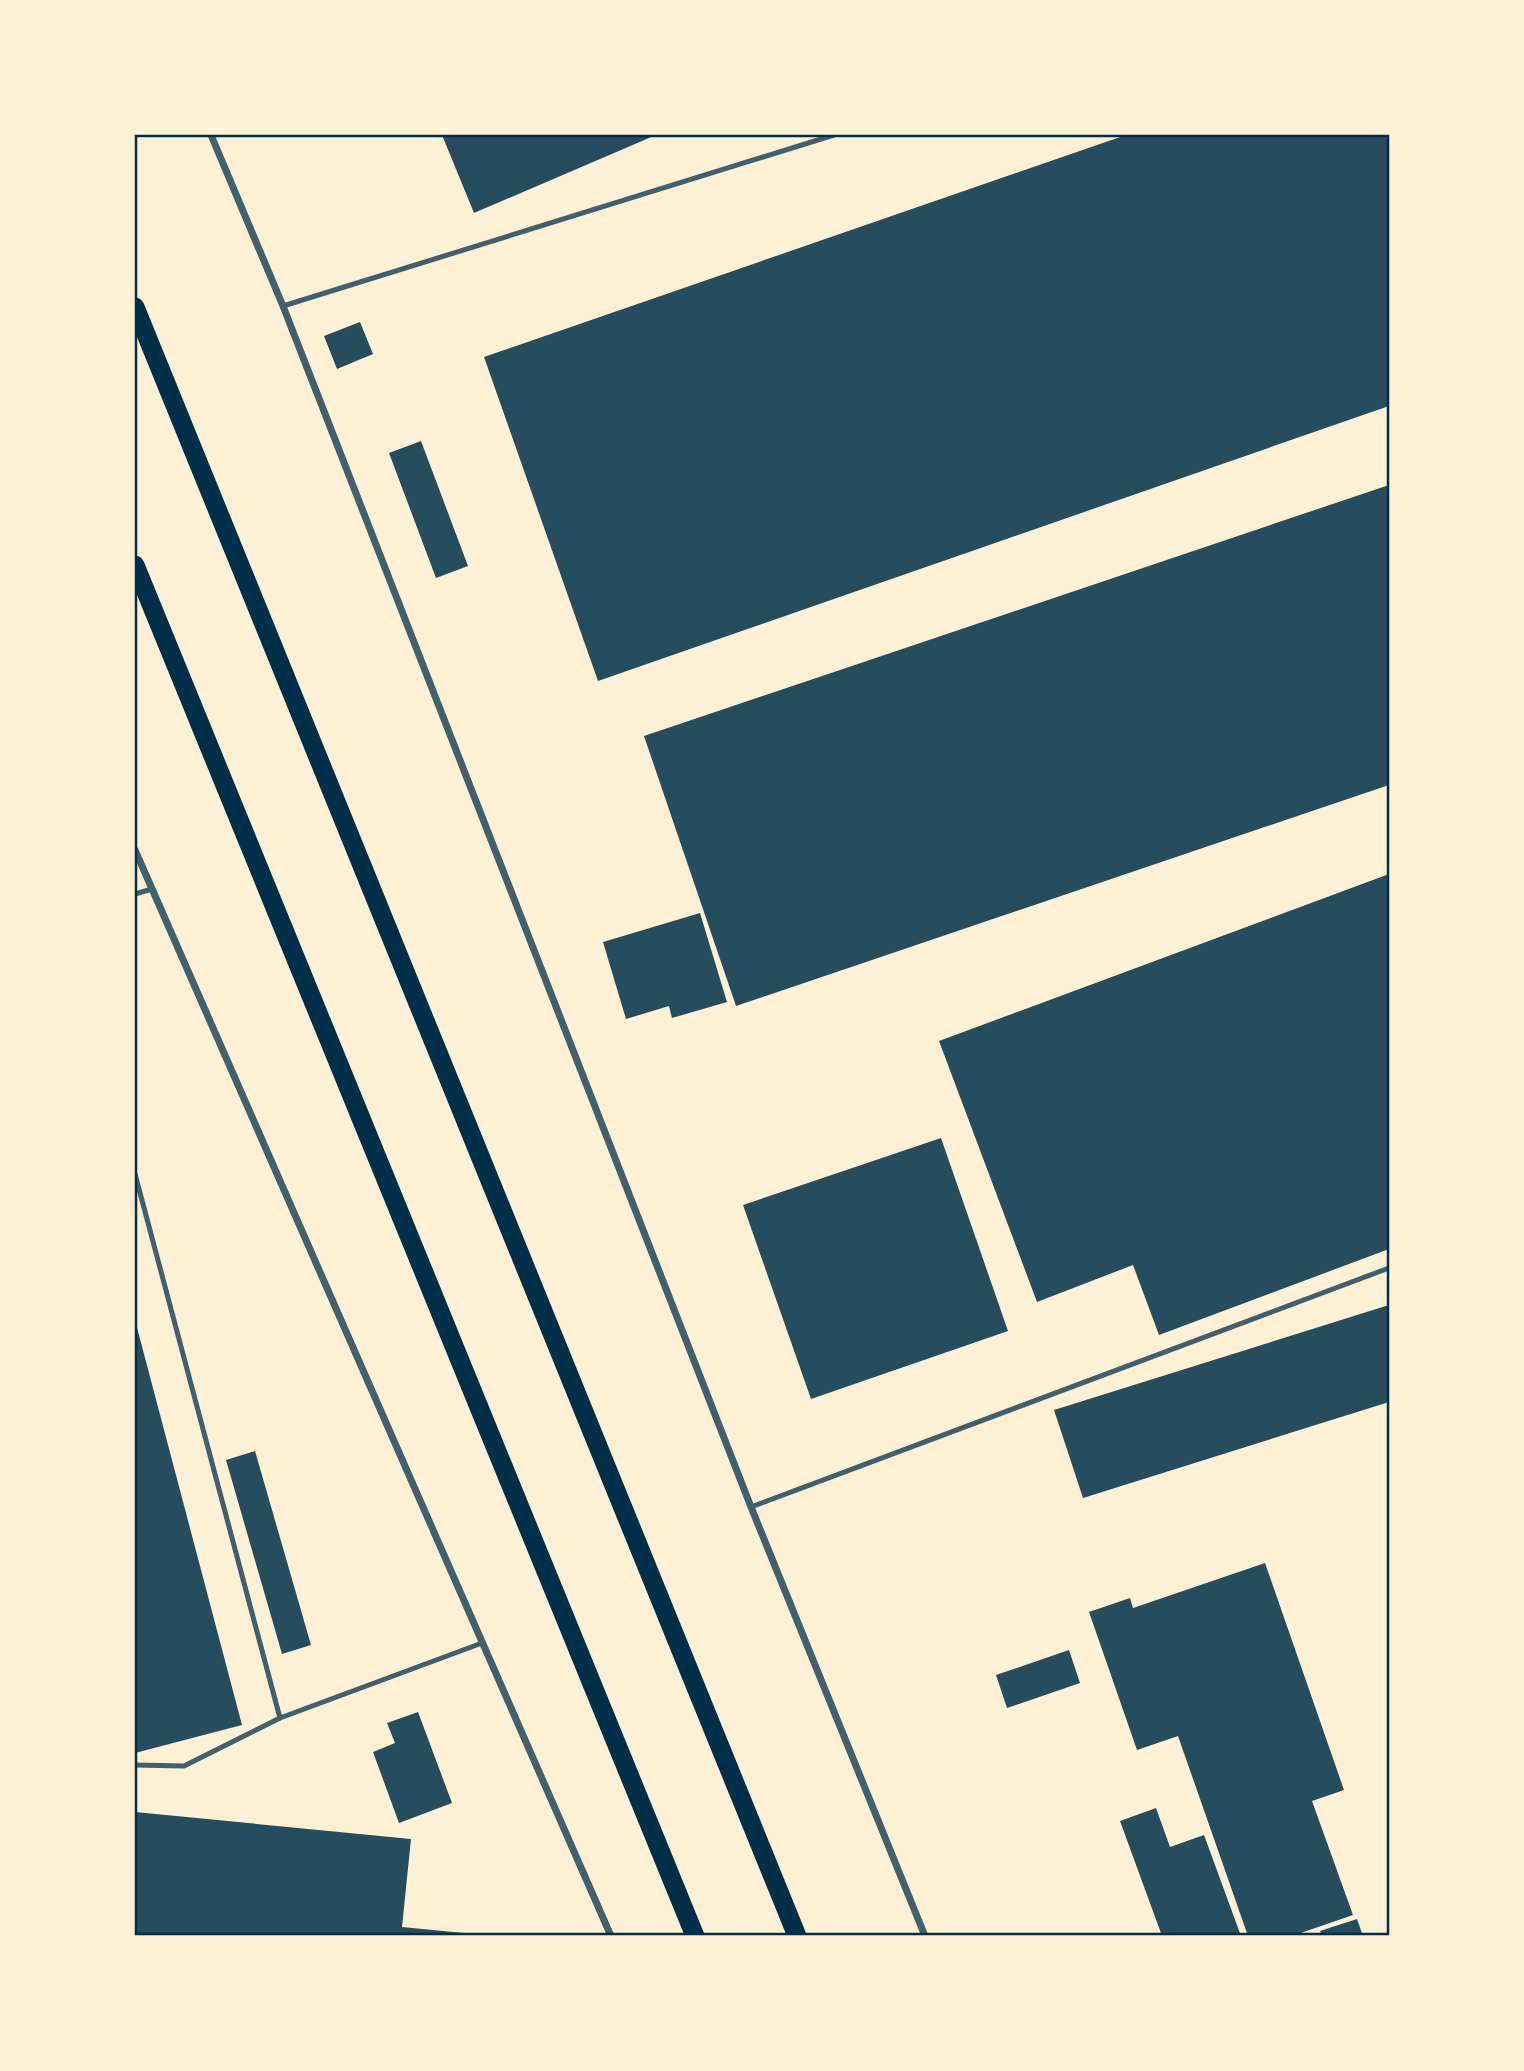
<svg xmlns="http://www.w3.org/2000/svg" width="1524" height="2071" font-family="Lato,sans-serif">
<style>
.building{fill:#264d5e}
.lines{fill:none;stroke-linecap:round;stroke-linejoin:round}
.service{stroke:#3f606c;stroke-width:5}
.minor{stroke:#3f606c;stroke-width:7}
.trunk{stroke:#003049;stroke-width:19}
.neatline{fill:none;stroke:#003049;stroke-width:2.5}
</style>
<rect width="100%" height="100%" fill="#fdf0d5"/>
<!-- building -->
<g class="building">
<polygon points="442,135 656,135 474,213"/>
<polygon points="1126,135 1389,135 1389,406 598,681 484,357"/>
<polygon points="360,322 373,354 337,369 324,336"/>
<polygon points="421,441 468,566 436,578 389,453"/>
<polygon points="1389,485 1389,785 736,1006 644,736"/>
<polygon points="1389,874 1389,1249 1159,1335 1133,1265 1037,1302 939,1041"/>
<polygon points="700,913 727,1002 672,1018 669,1006 626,1019 603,942"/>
<polygon points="941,1138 1008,1331 811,1399 743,1205"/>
<polygon points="1389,1305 1389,1402 1083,1498 1054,1410"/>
<polygon points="135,1320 242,1725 135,1753"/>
<polygon points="255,1451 311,1645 282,1654 226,1460"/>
<polygon points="1265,1563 1344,1790 1312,1801 1353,1915 1292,1936 1248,1936 1178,1736 1137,1750 1089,1612 1130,1598 1133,1608"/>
<polygon points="1069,1650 1080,1683 1007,1708 996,1675"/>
<polygon points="418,1712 452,1803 399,1823 373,1752 395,1743 387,1723"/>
<polygon points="1156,1808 1170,1847 1204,1835 1241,1936 1162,1936 1120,1821"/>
<polygon points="135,1812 411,1839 402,1927 464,1933 463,1936 135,1936"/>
<polygon points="1357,1919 1363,1936 1322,1936 1320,1931"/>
</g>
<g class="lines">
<!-- service -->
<g class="service">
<polyline points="283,306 834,135"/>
<polyline points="135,894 152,889"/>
<polyline points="135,1174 280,1718"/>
<polyline points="751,1507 1389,1268"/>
<polyline points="135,1765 184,1766 280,1718 482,1643"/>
</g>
<!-- minor -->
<g class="minor">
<polyline points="211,135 283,306 751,1507 925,1936"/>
<polyline points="135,850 611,1936"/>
</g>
<!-- trunk -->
<g class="trunk">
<polyline points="135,307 797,1936"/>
<polyline points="135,565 695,1936"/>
</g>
</g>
<!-- border -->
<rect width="1524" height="2071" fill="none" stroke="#fdf0d5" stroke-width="273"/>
<rect x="136" y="136" width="1252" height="1798" class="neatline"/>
</svg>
